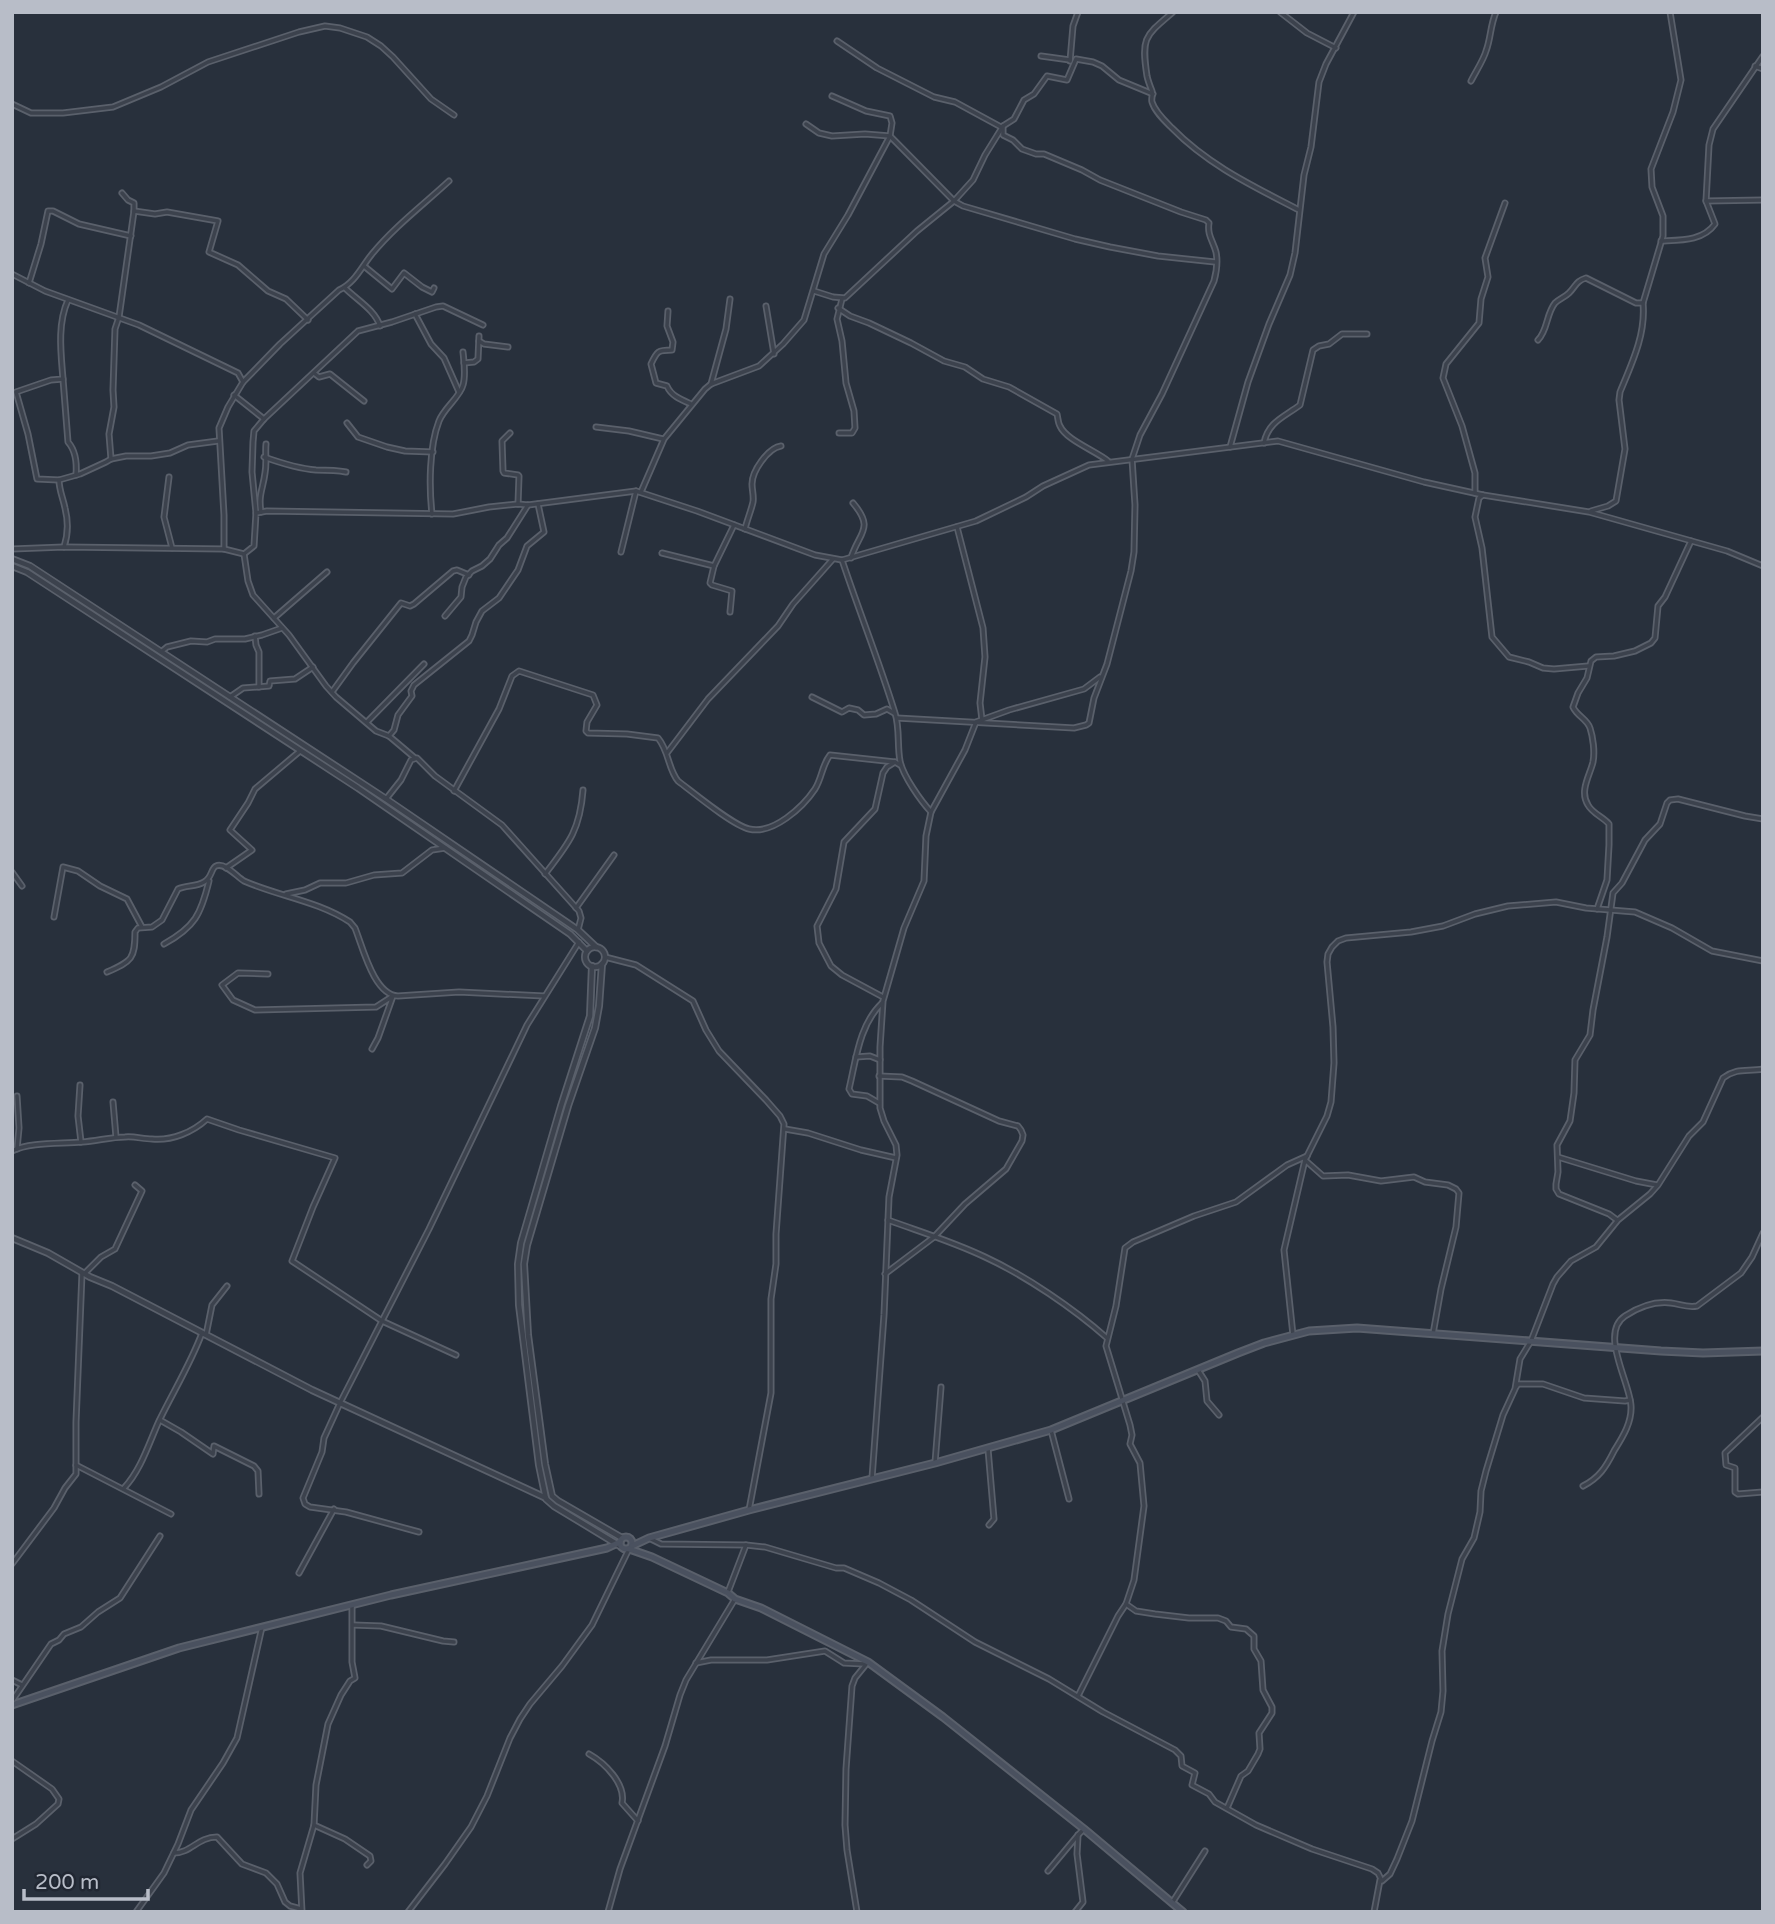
<svg xmlns="http://www.w3.org/2000/svg" width="1775" height="1924" font-family="'Varela Round',sans-serif">
<style>
.lines{fill:none;stroke-linecap:round;stroke-linejoin:round}
.minor-casing{stroke:#5a606b;stroke-width:7}
.tertiary-casing{stroke:#5a606b;stroke-width:8}
.secondary-casing{stroke:#5a606b;stroke-width:9}
.minor{stroke:#3c424d;stroke-width:3.5}
.tertiary{stroke:#3c424d;stroke-width:4.5}
.secondary{stroke:#4a515f;stroke-width:5}
</style>
<rect width="100%" height="100%" fill="#28303c"/>
<g class="lines">
<defs>
<g id="minor">
<path d="M1173,12C1145,36 1141,37 1147,76C1148,81 1150,86 1152,91C1153,95 1151,99 1152,102C1155,112 1165,121 1172,128C1208,165 1253,186 1299,210"/>
<polyline points="1280,12 1307,33 1336,48"/>
<polyline points="837,41 877,68 934,97 955,102 1001,127"/>
<polyline points="1041,56 1070,60"/>
<polyline points="1070,61 1073,26 1078,12"/>
<polyline points="1755,66 1763,69"/>
<path d="M1471,81C1475,73 1484,59 1486,51C1491,38 1490,26 1496,12"/>
<polyline points="12,104 31,113 63,113 113,107 161,87 208,62 299,32 325,26 340,28 367,37 381,46 393,57 431,99 454,115"/>
<polyline points="806,124 819,133 832,136 865,134 890,136 954,201 963,206 1075,239 1110,247 1158,256 1215,262"/>
<polyline points="1706,201 1709,145 1713,129 1763,56"/>
<polyline points="134,211 155,214 167,212 218,221 209,252 238,265 268,291 286,299 308,320"/>
<path d="M1661,241C1681,240 1703,241 1715,224L1706,201L1763,200"/>
<polyline points="364,266 392,289 404,273 422,287 432,292 434,288"/>
<path d="M12,274L45,291L139,325L238,373L243,382L280,344L339,290C355,283 362,266 372,254C394,227 423,205 449,181"/>
<polyline points="29,283 41,244 48,211 53,211 79,224 131,236"/>
<path d="M345,288C357,300 375,310 380,326"/>
<polyline points="814,291 833,297 845,298 917,231 954,201 973,180 985,155 1003,126 1014,119 1024,100 1034,94 1047,76 1067,80 1076,59 1093,62 1102,66 1119,80 1153,94"/>
<polyline points="1643,303 1663,236 1663,216 1652,187 1651,169 1673,112 1681,80 1670,12"/>
<polyline points="766,306 774,354"/>
<path d="M838,308L850,316L869,323L911,343L944,361L965,367L983,379L1009,387L1057,414C1058,418 1058,423 1060,426C1066,440 1096,451 1108,461"/>
<path d="M668,311L667,326L673,342L672,350C658,350 657,351 651,364L656,383L667,386C671,396 682,400 691,404"/>
<polyline points="415,314 431,344 444,358 459,392"/>
<path d="M1538,340C1548,330 1546,314 1555,303C1559,299 1565,297 1569,293C1576,286 1576,281 1586,278L1636,303H1643C1646,334 1632,363 1620,392L1619,400L1625,449L1616,501L1608,506L1591,511"/>
<polyline points="479,341 484,344 508,347"/>
<polyline points="464,363 474,362 478,359 479,336"/>
<polyline points="314,373 319,377 330,374 364,401"/>
<path d="M63,379L68,442C76,451 77,463 76,475"/>
<polyline points="711,384 726,329 730,299"/>
<polyline points="234,395 264,419"/>
<polyline points="347,423 358,437 387,447 405,451 433,452"/>
<polyline points="596,427 629,431 663,439"/>
<polyline points="510,433 502,441 503,471 504,473 518,475 519,476 518,504"/>
<polyline points="839,433 852,433 855,428 854,411 846,383 842,341 837,319 842,299"/>
<path d="M1264,443C1268,422 1284,417 1300,405L1313,350L1319,346L1329,344L1342,334H1367"/>
<polyline points="1230,447 1248,382 1269,324 1290,275 1295,253 1304,175 1311,147 1319,82 1326,64 1354,12"/>
<path d="M264,457C278,462 302,469 316,470C326,470 336,470 346,472"/>
<polyline points="111,459 109,434 114,407 113,390 115,329 119,317 134,211 134,203 128,200 122,193"/>
<polyline points="169,477 164,517 172,548"/>
<path d="M59,480L37,479L28,434L16,392L51,380L63,379C61,354 57,324 68,300"/>
<polyline points="641,492 664,439 705,389 711,384 759,366 783,344 804,320 824,254 848,215 890,136 892,123 890,116 866,111 832,96"/>
<polyline points="1475,493 1475,473 1462,426 1443,378 1446,364 1479,323 1481,299 1488,277 1485,258 1505,203"/>
<polyline points="1483,495 1479,498 1475,517 1482,548 1492,637 1509,657 1529,662 1543,668 1554,669 1588,666"/>
<path d="M261,512C258,495 263,489 265,473C267,463 265,454 266,444"/>
<polyline points="256,513 252,472 253,442 254,431 264,419 358,331 392,322 436,307 443,306 483,325"/>
<path d="M432,514C429,487 429,447 439,421C444,408 460,397 463,385C466,375 464,362 463,352"/>
<polyline points="957,527 983,628 985,657 980,703 982,720"/>
<path d="M745,529C747,520 751,511 753,502C754,496 752,490 752,484C752,471 768,448 781,446"/>
<path d="M64,547C68,535 68,520 65,508C63,498 59,490 59,480L80,474L106,462L111,459L126,456H151L170,453L188,445L218,441"/>
<polyline points="12,549 64,547 224,549 244,554 254,546 256,513 267,511 453,514 489,507 518,504 528,505 636,491 697,511 815,555 842,560 976,521 1026,497 1043,486 1089,465 1278,441 1424,482 1483,495 1589,512 1727,551 1763,566"/>
<polyline points="224,549 224,515 219,428 228,407 243,382"/>
<polyline points="621,552 636,491"/>
<polyline points="662,553 714,566"/>
<polyline points="244,554 248,581 253,595 289,635 326,686 336,697 376,731 389,736 415,758"/>
<path d="M851,558C859,532 875,529 853,503"/>
<path d="M842,560C859,611 879,661 895,713C900,729 897,745 900,761C903,776 921,801 931,812L926,836L924,881L904,928L883,1001L880,1047V1108L884,1121L896,1145L897,1155L889,1197L884,1315L872,1478"/>
<polyline points="730,612 732,591 712,585 710,583 714,566 734,525"/>
<polyline points="445,616 461,597 462,587 466,577 472,571 482,566 490,559 499,545 507,538 528,505"/>
<polyline points="274,618 327,572"/>
<polyline points="255,636 256,645 259,652 259,687"/>
<polyline points="161,652 167,647 191,641 207,642 215,639 245,639 262,635 282,628"/>
<polyline points="332,692 353,663 401,603 410,606 414,604 453,571 457,570 469,575"/>
<polyline points="230,697 243,688 269,686 270,681 295,679 313,667"/>
<polyline points="812,697 842,712 849,708 858,710 864,715 876,714 887,709 894,713"/>
<path d="M897,718L1074,728L1086,725L1089,723L1094,698L1107,664L1131,571L1134,552L1135,505L1132,459L1140,435L1162,394L1214,281C1217,270 1218,262 1216,252C1213,241 1207,235 1209,223L1206,220L1181,212L1100,180L1082,170L1044,154H1036L1022,149L1013,140L1003,135V126"/>
<polyline points="367,722 424,664"/>
<polyline points="389,736 394,730 398,715 412,696 411,691 414,685 469,641 472,635 476,622 482,611 499,598 518,570 527,546 544,532 538,504"/>
<polyline points="667,753 708,699 778,626 793,604 833,559"/>
<path d="M454,791L499,709L512,676L519,671L593,695L597,705L587,722L586,731L588,733L627,734L658,738C669,751 668,769 678,781C694,793 732,825 749,829C773,835 803,807 815,789C822,778 822,765 830,755L895,762"/>
<polyline points="386,799 401,780 411,760 417,758 435,776 502,825 579,911 581,918 578,930"/>
<polyline points="931,812 965,750 976,722 1009,710 1084,689 1100,677"/>
<polyline points="226,868 252,850 230,830 248,803 255,789 300,751"/>
<polyline points="12,872 22,886"/>
<path d="M545,874C569,843 580,830 583,790"/>
<polyline points="286,894 305,890 320,883 346,883 374,875 402,873 432,850 445,848"/>
<polyline points="576,908 614,855"/>
<path d="M1597,909L1607,880L1609,845V824C1603,817 1592,813 1588,805C1579,791 1590,775 1593,762C1595,752 1593,737 1590,728C1587,719 1577,716 1573,707L1578,693L1587,678L1591,661L1596,657L1614,656L1635,651L1651,643L1655,638L1658,606L1665,597L1691,541"/>
<polyline points="54,917 63,867 78,871 100,886 127,899 142,927"/>
<path d="M164,944C195,927 201,914 209,881"/>
<polyline points="605,957 636,965 693,1001 706,1030 719,1051 766,1100 780,1116 784,1124 776,1234 776,1264 771,1299 771,1393 749,1510"/>
<path d="M107,972C132,961 135,959 135,932L138,928L152,927L162,920L178,889C186,885 196,887 204,882C212,878 211,868 216,866C225,862 237,877 244,881C278,896 318,901 350,922L355,928C363,948 374,995 398,996L459,992L544,996"/>
<polyline points="268,974 238,973 222,985 233,1000 255,1010 376,1007 393,996 378,1038 372,1049"/>
<polyline points="883,997 842,975 831,966 819,943 817,926 836,889 844,842 875,809 883,773 887,767 895,762 900,765"/>
<polyline points="856,1057 870,1056 880,1060"/>
<polyline points="879,1076 902,1077 912,1081 999,1121 1018,1126 1021,1130 1023,1135 1022,1141 1006,1169 965,1204 934,1237 885,1274"/>
<polyline points="80,1085 78,1116 81,1142"/>
<polyline points="17,1096 19,1128 17,1149"/>
<polyline points="113,1102 116,1137"/>
<path d="M879,1103L867,1096L852,1094L849,1089C856,1060 859,1025 882,1003"/>
<polyline points="785,1129 808,1133 861,1150 896,1158"/>
<path d="M12,1151C30,1142 61,1144 82,1142C97,1141 111,1137 125,1137C134,1136 143,1139 152,1139C172,1141 193,1132 207,1119L239,1130L335,1158L313,1207L292,1261L382,1321L456,1355"/>
<polyline points="1558,1157 1636,1181 1657,1185"/>
<polyline points="1305,1160 1323,1176 1348,1175 1381,1181 1414,1177 1425,1182 1448,1185 1456,1189 1459,1193 1456,1227 1441,1289 1433,1334"/>
<path d="M888,1220C921,1232 954,1242 985,1257C1026,1276 1073,1308 1107,1338"/>
<polyline points="1617,1220 1609,1214 1559,1194 1556,1189 1556,1184 1558,1172 1557,1145 1570,1121 1574,1093 1575,1060 1590,1035 1593,1010 1607,937 1613,893 1622,883 1645,840 1660,824 1667,803 1670,800 1678,799 1745,816 1763,819"/>
<polyline points="84,1274 101,1257 115,1249 142,1191 135,1185"/>
<polyline points="206,1335 212,1305 227,1286"/>
<polyline points="1293,1335 1284,1250 1305,1160 1327,1116 1331,1102 1334,1063 1333,1027 1327,962 1328,954 1332,947 1338,941 1346,938 1411,932 1443,926 1475,914 1508,906 1556,902 1586,908 1635,912 1672,928 1712,951 1763,961"/>
<polyline points="1198,1370 1205,1381 1207,1401 1219,1415"/>
<polyline points="1516,1387 1518,1384 1543,1384 1584,1398 1625,1401 1630,1400"/>
<polyline points="1763,1417 1725,1453 1726,1465 1735,1468 1735,1492 1738,1494 1763,1492"/>
<polyline points="160,1420 181,1432 213,1454 214,1446 254,1466 258,1471 259,1494"/>
<polyline points="1051,1430 1069,1499"/>
<polyline points="988,1449 994,1519 989,1525"/>
<polyline points="935,1463 941,1387"/>
<polyline points="76,1465 171,1514"/>
<path d="M1583,1486C1599,1478 1606,1467 1614,1451C1622,1438 1632,1423 1631,1406C1630,1382 1599,1333 1625,1316C1639,1307 1655,1301 1671,1303C1680,1304 1687,1308 1697,1306L1741,1273L1752,1257L1763,1233"/>
<path d="M124,1488C141,1470 149,1443 159,1421C173,1392 191,1363 202,1333"/>
<polyline points="419,1532 346,1512 310,1507 305,1504 303,1498 322,1452 324,1438 340,1403 429,1229 527,1025 579,942"/>
<polyline points="649,1538 661,1544 746,1545 765,1547 836,1568 844,1568 879,1583 911,1600 975,1642 1049,1679 1103,1712 1175,1750 1181,1756 1182,1766 1195,1773 1192,1785 1209,1794 1215,1802 1256,1825 1312,1849 1372,1869 1378,1873 1381,1879"/>
<polyline points="12,1564 54,1508 65,1488 76,1474 76,1422 82,1273"/>
<polyline points="299,1573 334,1509"/>
<polyline points="728,1592 746,1545"/>
<polyline points="1126,1604 1136,1611 1155,1614 1189,1618 1218,1618 1226,1621 1231,1627 1246,1629 1254,1636 1254,1649 1261,1661 1263,1690 1272,1707 1272,1713 1259,1733 1260,1749 1258,1754 1248,1771 1241,1776 1227,1808"/>
<polyline points="353,1625 381,1626 443,1641 454,1642"/>
<polyline points="696,1663 711,1660 767,1660 825,1651 844,1663 864,1664"/>
<polyline points="12,1680 22,1685"/>
<polyline points="1078,1696 1118,1616 1126,1604 1134,1580 1144,1506 1140,1463 1130,1444 1132,1435 1130,1425 1106,1346 1116,1306 1125,1248 1133,1242 1194,1216 1236,1202 1287,1165 1307,1156"/>
<polyline points="12,1701 51,1644 59,1640 64,1634 81,1627 98,1612 120,1598 160,1536"/>
<path d="M589,1754C605,1763 626,1784 622,1803L638,1821"/>
<polyline points="12,1761 52,1789 59,1799 58,1804 36,1824 12,1839"/>
<polyline points="314,1825 345,1839 370,1856 371,1861 367,1865"/>
<path d="M174,1853C191,1853 198,1837 217,1837L242,1864L266,1873L277,1884L285,1902L290,1906L301,1909"/>
<polyline points="1048,1871 1078,1835 1084,1829"/>
<polyline points="1172,1903 1205,1851"/>
<polyline points="136,1912 164,1873 178,1844 191,1810 223,1763 237,1738 262,1627"/>
<polyline points="302,1912 300,1873 314,1825 316,1785 328,1724 341,1695 350,1681 355,1678 352,1662 352,1605"/>
<polyline points="408,1912 445,1864 471,1827 487,1796 510,1738 520,1719 530,1704 562,1666 592,1625 629,1549"/>
<polyline points="608,1912 620,1869 665,1746 680,1695 686,1680 735,1599"/>
<polyline points="857,1912 847,1850 845,1825 846,1769 852,1686 855,1678 868,1662"/>
<polyline points="1075,1912 1083,1902 1077,1854 1078,1835"/>
<path d="M1374,1912L1380,1880L1382,1881L1390,1874L1397,1859L1412,1821L1432,1741L1441,1712L1443,1691L1442,1651L1448,1614L1462,1559L1474,1538L1480,1512L1481,1491L1486,1471L1503,1415L1515,1389L1520,1359L1531,1341L1553,1284L1557,1277L1571,1261L1596,1247L1618,1220L1650,1194L1658,1185L1689,1136L1703,1122L1723,1078C1738,1067 1747,1072 1763,1069"/>
</g>
<g id="tertiary">
<polyline points="12,559 30,566 386,799 578,930 596,947"/>
<polyline points="12,566 27,572 358,788 570,934 587,951"/>
<circle cx="595" cy="957" r="10"/>
<polyline points="602,964 599,1006 595,1028 568,1106 527,1245 524,1264 528,1335 545,1464 552,1496 558,1501 622,1538"/>
<polyline points="592,966 590,1016 561,1106 521,1243 518,1264 519,1305 539,1465 546,1499 554,1506 620,1546"/>
<polyline points="12,1238 48,1253 90,1277 112,1286 312,1390 546,1498"/>
</g>
<g id="secondary">
<circle cx="626" cy="1543" r="6"/>
<polyline points="632,1546 649,1538 749,1510 935,1463 1051,1430 1238,1353 1264,1343 1309,1331 1357,1328 1661,1351 1703,1353 1763,1351"/>
<polyline points="629,1549 652,1557 728,1593 735,1599 761,1608 868,1662 943,1717 1084,1829 1183,1912"/>
<polyline points="12,1705 179,1648 391,1595 607,1548 620,1542"/>
</g>
</defs>
<!-- minor casing -->
<use href="#minor" class="minor-casing"/>
<!-- tertiary casing -->
<use href="#tertiary" class="tertiary-casing"/>
<!-- secondary casing -->
<use href="#secondary" class="secondary-casing"/>
<!-- minor -->
<use href="#minor" class="minor"/>
<!-- tertiary -->
<use href="#tertiary" class="tertiary"/>
<!-- secondary -->
<use href="#secondary" class="secondary"/>
</g>
<!-- border -->
<rect width="1775" height="1924" fill="none" stroke="#b8bdc8" stroke-width="28"/>
<!-- scale -->
<path d="M24 1889v10h124v-10" fill="none" stroke="#b8bdc8" stroke-width="3.5"/>
<text x="35" y="1889" font-size="21" fill="#b8bdc8" stroke="#212732" stroke-width="5" paint-order="stroke">200 m</text>
</svg>
